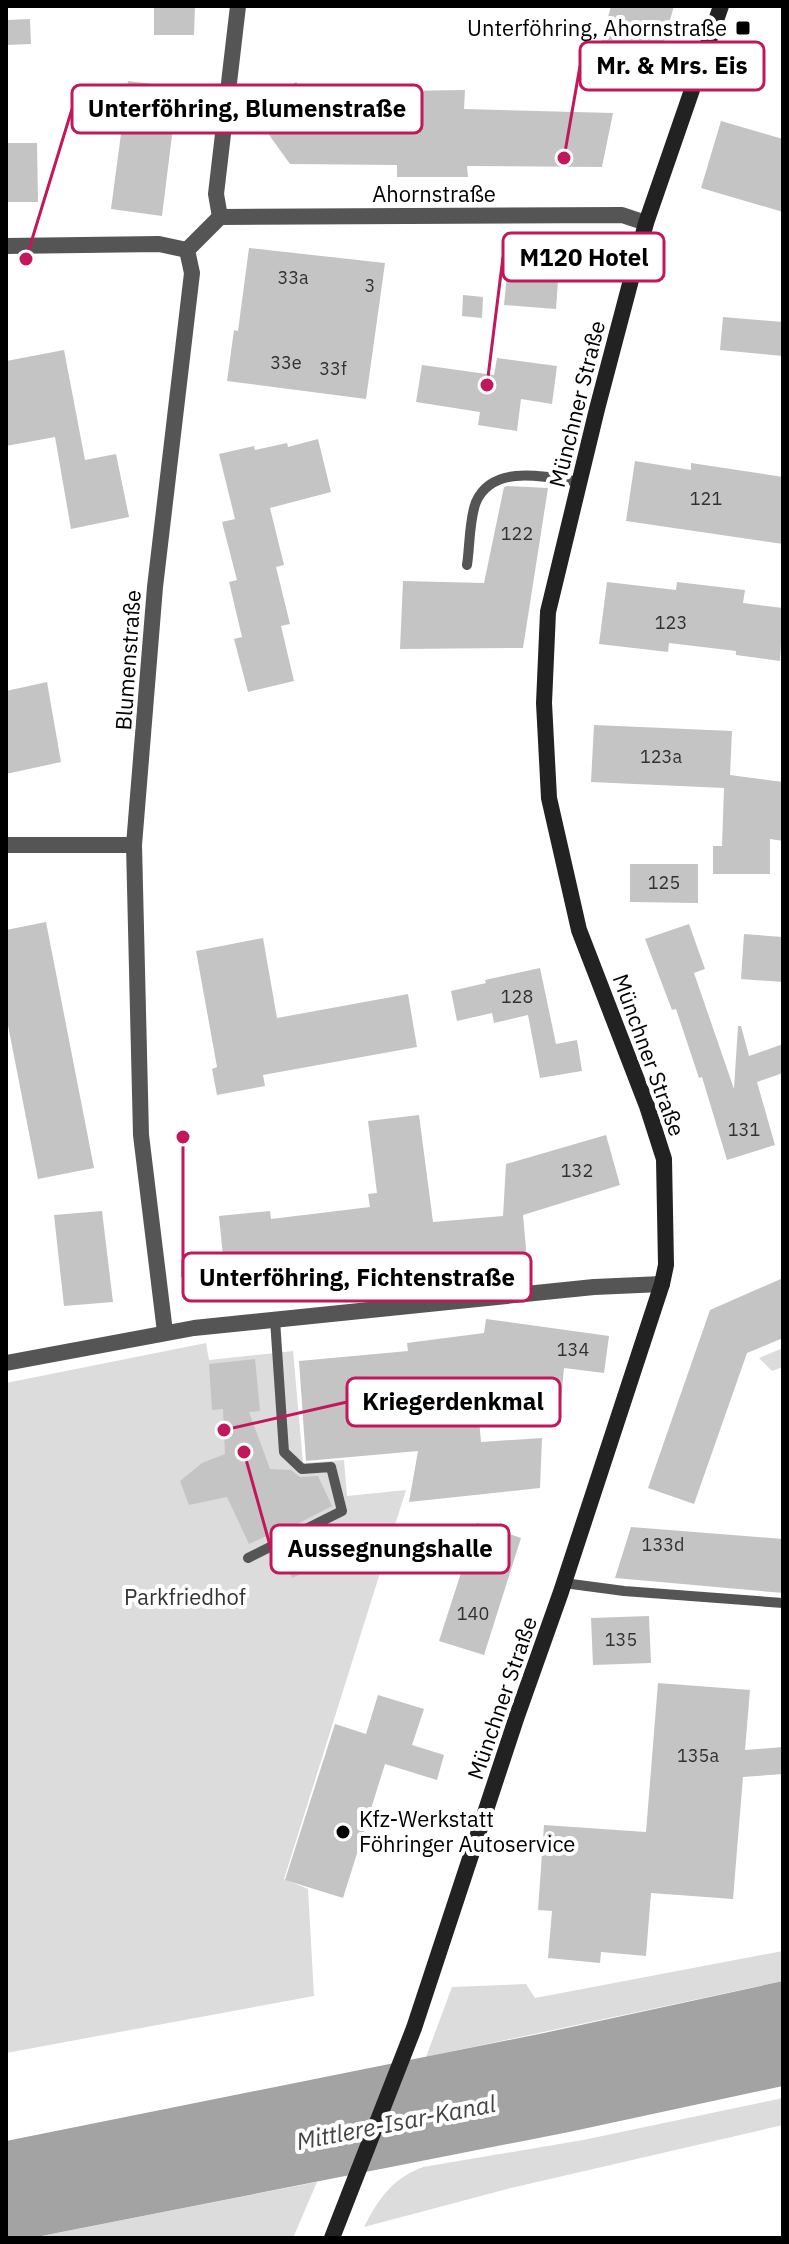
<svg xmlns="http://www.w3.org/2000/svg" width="789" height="2244" font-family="'IBM Plex Sans',sans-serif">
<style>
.green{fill:#dcdcdc}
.water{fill:#a3a3a3}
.building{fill:#c4c4c4}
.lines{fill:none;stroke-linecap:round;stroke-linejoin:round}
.lane{stroke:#555;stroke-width:10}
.street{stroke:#555;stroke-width:16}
.secondary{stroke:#222;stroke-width:16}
.poi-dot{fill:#000;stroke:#fff;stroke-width:3}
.labels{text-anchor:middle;stroke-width:8;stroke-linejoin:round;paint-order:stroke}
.number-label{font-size:18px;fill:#313131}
.poi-label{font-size:22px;fill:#000;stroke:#fff;text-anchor:end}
.street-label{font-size:22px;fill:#000;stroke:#fff}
.park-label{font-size:22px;fill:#333;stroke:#fff}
.water-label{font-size:24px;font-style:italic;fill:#444;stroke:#fff}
.leader{fill:none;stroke:#c2185b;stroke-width:3}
.callout-dot{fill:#c2185b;stroke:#fff;stroke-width:3}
.callout{fill:#fff;stroke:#c2185b;stroke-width:3}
.callout-label{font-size:24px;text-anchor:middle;font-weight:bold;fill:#000}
</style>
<rect width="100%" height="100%" fill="#fff"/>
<!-- green -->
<g class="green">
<polygon points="206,1343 209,1360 293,1351 303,1463 344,1460 347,1496 406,1490 284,1879 308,1889 314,1996 6,2053 6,1383"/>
<polygon points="783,1348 783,1367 772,1371 759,1358"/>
<polygon points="783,1951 783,1981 426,2057 452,1987 526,1984 535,1998"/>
<path d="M783,2098V2125L511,2188L364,2227C379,2198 392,2179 423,2167L583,2140Z"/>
<polygon points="317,2182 293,2238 31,2238"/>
</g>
<!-- water -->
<polygon class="water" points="783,1981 783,2086 569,2132 31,2238 6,2238 6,2141 544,2033"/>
<!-- building -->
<g class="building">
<polygon points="154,6 195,6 194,35 154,35"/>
<polygon points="611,6 674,6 655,73 597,57"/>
<polygon points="30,19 31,44 6,45 6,20"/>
<polygon points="128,81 178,87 162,216 111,209"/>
<polygon points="296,82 318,106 396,108 396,91 465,90 464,109 613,113 602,167 467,166 468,177 397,177 397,165 290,164 254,114"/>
<polygon points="721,121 783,139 783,212 701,188"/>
<polygon points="6,143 37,143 38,202 6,202"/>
<polygon points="249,248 385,263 366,399 227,381 234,330 238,331"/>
<polygon points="508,264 559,267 556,309 504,305"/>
<polygon points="463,295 483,297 482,318 462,316"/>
<polygon points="723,317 783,322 783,356 720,350"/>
<polygon points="64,350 85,460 116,454 129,517 71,529 55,437 6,446 6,361"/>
<polygon points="497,358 557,366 552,404 521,399 517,431 478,425 480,412 416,402 422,365 494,375"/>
<polygon points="318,439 331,492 270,508 284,565 276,567 290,624 281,626 294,681 248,692 234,639 242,637 229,582 237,580 222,522 235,519 219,454 254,446 255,450 287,443 288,447"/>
<polygon points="635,461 691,470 691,463 783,477 783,544 626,521"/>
<polygon points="507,486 548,488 523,648 400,649 403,581 484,583 504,487"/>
<polygon points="607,582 676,590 677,582 745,590 743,603 783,608 780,661 736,655 736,651 669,643 668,652 599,644"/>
<polygon points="47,682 61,762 6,774 6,691"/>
<polygon points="594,725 732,731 730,775 783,782 783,841 770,839 770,874 713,874 713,846 722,846 724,788 591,782"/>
<polygon points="630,864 698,864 698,903 630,902"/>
<polygon points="46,922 94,1168 38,1179 6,1015 6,930"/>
<polygon points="689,924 705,969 694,973 734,1089 738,1026 741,1026 749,1056 783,1044 783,1073 757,1082 775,1145 727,1160 702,1077 699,1078 676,1009 672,1010 645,939"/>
<polygon points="744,934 783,937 783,982 741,979"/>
<polygon points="263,938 277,1018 408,994 417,1047 263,1075 265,1086 217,1095 212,1069 217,1067 196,951"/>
<polygon points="540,968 556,1044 577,1040 582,1071 540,1078 528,1015 494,1023 492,1013 457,1021 451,991 486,983 485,980"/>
<polygon points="419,1115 433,1222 503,1216 506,1164 606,1135 620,1185 523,1215 527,1260 448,1267 447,1263 226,1287 219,1216 270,1211 271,1219 370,1207 368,1194 377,1193 368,1121"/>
<polygon points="102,1211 113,1302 64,1306 54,1215"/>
<polygon points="783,1278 783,1338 747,1353 694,1504 648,1488 710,1310"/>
<polygon points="486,1319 609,1336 604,1373 564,1368 561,1401 477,1396 481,1442 542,1438 540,1488 409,1502 418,1451 306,1461 299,1361 408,1351 407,1343 484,1333"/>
<polygon points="255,1359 260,1411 249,1412 270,1469 291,1470 300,1477 318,1476 332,1506 274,1536 273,1533 249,1544 227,1497 189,1505 180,1481 202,1463 225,1454 223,1409 212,1410 209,1364"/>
<polygon points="477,1523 521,1538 484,1655 439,1641"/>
<polygon points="631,1527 783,1539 783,1593 615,1578"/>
<polygon points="324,1529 337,1558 292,1578 281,1551"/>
<polygon points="649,1616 651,1663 593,1665 591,1618"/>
<polygon points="658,1683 750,1690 745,1750 783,1747 783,1774 743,1777 733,1899 651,1893 646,1956 601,1952 600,1963 548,1958 552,1911 538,1910 544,1825 646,1832"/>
<polygon points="378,1695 424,1709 412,1745 444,1755 437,1780 385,1764 343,1898 285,1880 335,1724 366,1734"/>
</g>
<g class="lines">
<!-- lane -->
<g class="lane">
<path d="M467,565C470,546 469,520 476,502C493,463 547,477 580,482"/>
<polyline points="248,1558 342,1511 331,1467 302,1469 284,1452 275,1320"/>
<polyline points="564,1583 624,1591 783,1603"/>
</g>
<!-- street -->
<g class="street">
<polyline points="220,217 622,215 646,223"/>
<polyline points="220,217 216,194 238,6"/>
<polyline points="6,246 159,244 187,250"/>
<polyline points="187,250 220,217"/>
<polyline points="6,845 134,845"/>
<polyline points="165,1332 141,1135 134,845 155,587 192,273 187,250"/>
<polyline points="6,1363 194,1328 594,1287 662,1284"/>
</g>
<!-- secondary -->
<polyline class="secondary" points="332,2238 414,2028 517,1716 561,1592 662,1284 666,1265 664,1159 647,1106 579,930 549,798 544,703 548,612 597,409 646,223 721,6"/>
</g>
<!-- markers -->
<g class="poi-dot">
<rect x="735" y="20" width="16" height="16" rx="4"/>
<circle cx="343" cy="1832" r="8"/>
</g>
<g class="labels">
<!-- number labels -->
<g class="number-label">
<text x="293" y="284">33a</text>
<text x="370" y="292">3</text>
<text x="286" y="369">33e</text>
<text x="333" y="375">33f</text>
<text x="706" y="505">121</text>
<text x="517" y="540">122</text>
<text x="671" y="629">123</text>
<text x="661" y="763">123a</text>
<text x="664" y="889">125</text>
<text x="517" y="1003">128</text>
<text x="744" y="1136">131</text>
<text x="577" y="1177">132</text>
<text x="573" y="1356">134</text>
<text x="663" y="1551">133d</text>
<text x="473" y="1620">140</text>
<text x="621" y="1646">135</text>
<text x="698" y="1762">135a</text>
</g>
<!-- poi labels -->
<g class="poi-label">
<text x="727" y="36">Unterföhring, Ahornstraße</text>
<text x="359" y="1827" text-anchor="start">Kfz-Werkstatt<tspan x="359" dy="25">Föhringer Autoservice</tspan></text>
</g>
<!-- street labels -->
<g class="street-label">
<text x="434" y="202">Ahornstraße</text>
<text transform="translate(577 404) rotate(-76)" y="8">Münchner Straße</text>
<text transform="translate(128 660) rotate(-86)" y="8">Blumenstraße</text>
<text transform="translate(649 1055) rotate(70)" y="8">Münchner Straße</text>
<text transform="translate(502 1698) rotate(-71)" y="8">Münchner Straße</text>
</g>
<!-- park labels -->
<g class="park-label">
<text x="185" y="1605">Parkfriedhof</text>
</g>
<!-- water labels -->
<g class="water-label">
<text transform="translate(396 2123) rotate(-11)" y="8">Mittlere-Isar-Kanal</text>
</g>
</g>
<!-- callouts -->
<path class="leader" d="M564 158L580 66M26 259L72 109M487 385L503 257M183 1137L183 1277M224 1430L347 1402M244 1452L271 1549"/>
<g class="callout-dot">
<circle cx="564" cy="158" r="8"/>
<circle cx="26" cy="259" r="8"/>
<circle cx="487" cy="385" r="8"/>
<circle cx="183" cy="1137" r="8"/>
<circle cx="224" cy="1430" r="8"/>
<circle cx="244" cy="1452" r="8"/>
</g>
<g class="callout">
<rect x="580" y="42" width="184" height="48" rx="8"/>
<rect x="72" y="85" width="350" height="48" rx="8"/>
<rect x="503" y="233" width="161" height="48" rx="8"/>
<rect x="183" y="1253" width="348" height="48" rx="8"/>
<rect x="347" y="1378" width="213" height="48" rx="8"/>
<rect x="271" y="1525" width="238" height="48" rx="8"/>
</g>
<g class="callout-label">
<text x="672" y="74">Mr. &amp; Mrs. Eis</text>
<text x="247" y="117">Unterföhring, Blumenstraße</text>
<text x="584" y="266">M120 Hotel</text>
<text x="357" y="1286">Unterföhring, Fichtenstraße</text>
<text x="453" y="1410">Kriegerdenkmal</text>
<text x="390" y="1557">Aussegnungshalle</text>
</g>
<!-- border -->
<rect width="789" height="2244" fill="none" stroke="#000000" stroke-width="16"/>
</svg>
